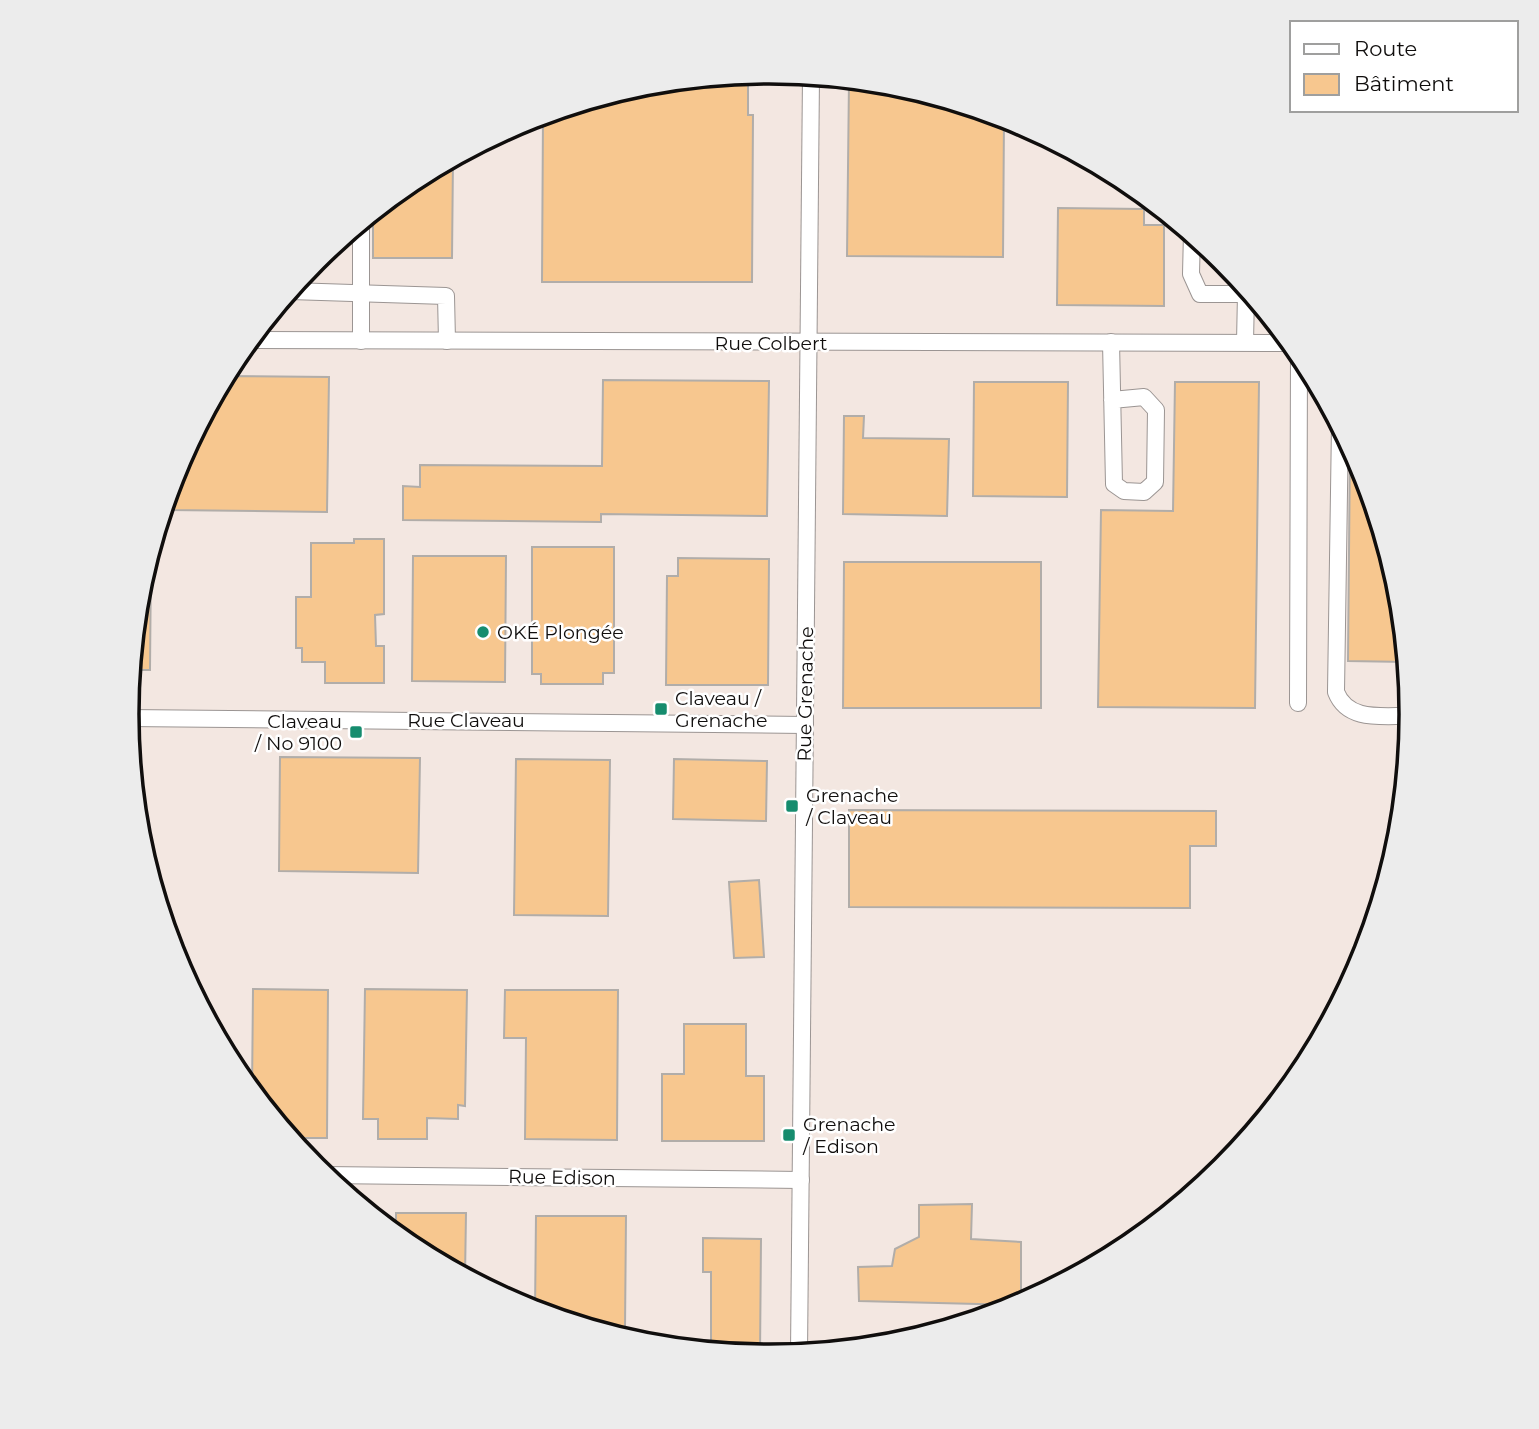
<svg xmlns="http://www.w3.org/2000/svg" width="1539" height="1429" font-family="Montserrat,sans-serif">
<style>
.built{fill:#f3e7e1}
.building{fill:#f7c78f;stroke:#b1ada9;stroke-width:2}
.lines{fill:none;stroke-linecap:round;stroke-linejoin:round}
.minor-casing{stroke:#9b9593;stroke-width:18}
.minor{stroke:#fff;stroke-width:16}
.poi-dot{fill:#168c6e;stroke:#fff;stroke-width:2.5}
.labels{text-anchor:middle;stroke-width:5;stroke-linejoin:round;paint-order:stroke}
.street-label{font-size:19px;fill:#100e0d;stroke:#fff}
.poi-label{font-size:19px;fill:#100e0d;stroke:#fff;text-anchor:start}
.rim{fill:none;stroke:#100e0d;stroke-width:3.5}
</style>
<rect width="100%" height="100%" fill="#fdf7f4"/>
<!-- built -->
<circle class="built" cx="770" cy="714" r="641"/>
<!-- building -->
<g class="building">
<polygon points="729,76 748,76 748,115 753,115 752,282 542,282 543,115 645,84"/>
<polygon points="849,80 895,84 1004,117 1003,257 847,256"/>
<polygon points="453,158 452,258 373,258 373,212 413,180"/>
<polygon points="1058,208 1144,209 1144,225 1164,225 1164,306 1057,305"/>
<polygon points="225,376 329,377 327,512 169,510 169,492 176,468"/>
<polygon points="603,380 769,381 767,516 601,514 601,522 403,520 403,486 420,487 420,465 602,466"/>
<polygon points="974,382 1068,382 1067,497 973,496"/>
<polygon points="1175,382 1259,382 1255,708 1098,707 1101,510 1173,511"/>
<polygon points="844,416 864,416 863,438 949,439 947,516 843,514"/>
<polygon points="1350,444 1363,469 1400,590 1407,662 1348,661"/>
<polygon points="354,539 384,539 384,614 375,615 376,646 384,646 384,683 325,683 325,662 302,662 302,648 296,648 296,597 311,597 311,543 354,543"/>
<polygon points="532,547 614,547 614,673 603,673 603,684 541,684 541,674 532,674"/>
<polygon points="413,556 506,556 505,682 412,681"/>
<polygon points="678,558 769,559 768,685 666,685 667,576 678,576"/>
<polygon points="148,559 151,559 150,670 131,670 139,589"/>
<polygon points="844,562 1041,562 1041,708 843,708"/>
<polygon points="280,757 420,758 418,873 279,871"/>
<polygon points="516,759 610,760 608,916 514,915"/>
<polygon points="674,759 767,761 766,821 673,819"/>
<polygon points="849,810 1216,811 1216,846 1190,846 1190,908 849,907"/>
<polygon points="759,880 764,957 734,958 729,882"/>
<polygon points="253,989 328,990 327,1138 289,1138 252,1093"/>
<polygon points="365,989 467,990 465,1106 458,1105 458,1119 427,1118 427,1139 378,1139 378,1119 363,1119"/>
<polygon points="505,990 618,990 617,1140 525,1139 526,1038 504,1038"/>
<polygon points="684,1024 746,1024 746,1076 764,1076 764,1141 662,1141 662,1074 684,1074"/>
<polygon points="972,1204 971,1239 1021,1242 1021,1305 859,1301 858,1267 892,1266 895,1249 919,1237 919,1205"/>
<polygon points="396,1213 466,1213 465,1277 412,1249 396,1235"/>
<polygon points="536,1216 626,1216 625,1329 590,1329 535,1312"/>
<polygon points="703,1238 761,1239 760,1356 711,1351 711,1272 703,1272"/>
</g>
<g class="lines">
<defs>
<g id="minor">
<polyline points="361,222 361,341"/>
<polyline points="1192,233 1191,274 1200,294 1246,294 1246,287"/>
<polyline points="290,291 446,296 447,341"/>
<polyline points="249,340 1292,343"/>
<polyline points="1111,342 1114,484 1124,491 1144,492 1155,482 1156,410 1144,397 1112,400"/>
<polyline points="1245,342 1246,294 1252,294"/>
<path d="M1340,425L1336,692C1348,723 1385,715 1412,716"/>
<polyline points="1298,703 1299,352"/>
<polyline points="127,718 805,725"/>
<polyline points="323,1175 801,1180"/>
<polyline points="799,1354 811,76"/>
</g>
</defs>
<!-- minor casing -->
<use href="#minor" class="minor-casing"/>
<!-- minor -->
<use href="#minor" class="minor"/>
</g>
<!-- markers -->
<g class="poi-dot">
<circle cx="483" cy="632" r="7"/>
<rect x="654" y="702" width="14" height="14" rx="3.5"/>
<rect x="349" y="725" width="14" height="14" rx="3.5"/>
<rect x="785" y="799" width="14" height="14" rx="3.5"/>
<rect x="782" y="1128" width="14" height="14" rx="3.5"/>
</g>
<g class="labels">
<!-- street labels -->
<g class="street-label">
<text x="771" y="350">Rue Colbert</text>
<text transform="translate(805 694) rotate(-89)" y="7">Rue Grenache</text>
<text x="466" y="727">Rue Claveau</text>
<text transform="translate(562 1177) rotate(1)" y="7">Rue Edison</text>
</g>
<!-- poi labels -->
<g class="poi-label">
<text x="497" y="639">OKÉ Plongée</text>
<text x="675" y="705">Claveau /<tspan x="675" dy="22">Grenache</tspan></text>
<text x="342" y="728" text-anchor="end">Claveau<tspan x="342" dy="22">/ No 9100</tspan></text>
<text x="806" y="802">Grenache<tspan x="806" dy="22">/ Claveau</tspan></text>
<text x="803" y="1131">Grenache<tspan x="803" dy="22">/ Edison</tspan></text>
</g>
</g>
<!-- crop -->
<path d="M0 0H1539V1429H0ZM139 714a630 630 0 1 1 1260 0a630 630 0 1 1-1260 0Z" fill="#ececec" fill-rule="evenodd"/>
<path class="rim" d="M139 714a630 630 0 1 1 1260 0a630 630 0 1 1-1260 0Z"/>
<!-- legend -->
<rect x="1290" y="21" width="228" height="91" fill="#ffffff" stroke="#9f9f9e" stroke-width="2"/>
<rect x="1304" y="44" width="35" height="10" fill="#ffffff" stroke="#9f9f9e" stroke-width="2"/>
<text x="1354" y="56" font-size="21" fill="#100e0d">Route</text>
<rect x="1304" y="74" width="35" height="21" fill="#f7c78f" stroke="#9f9f9e" stroke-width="2"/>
<text x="1354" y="91" font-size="21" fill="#100e0d">Bâtiment</text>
</svg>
